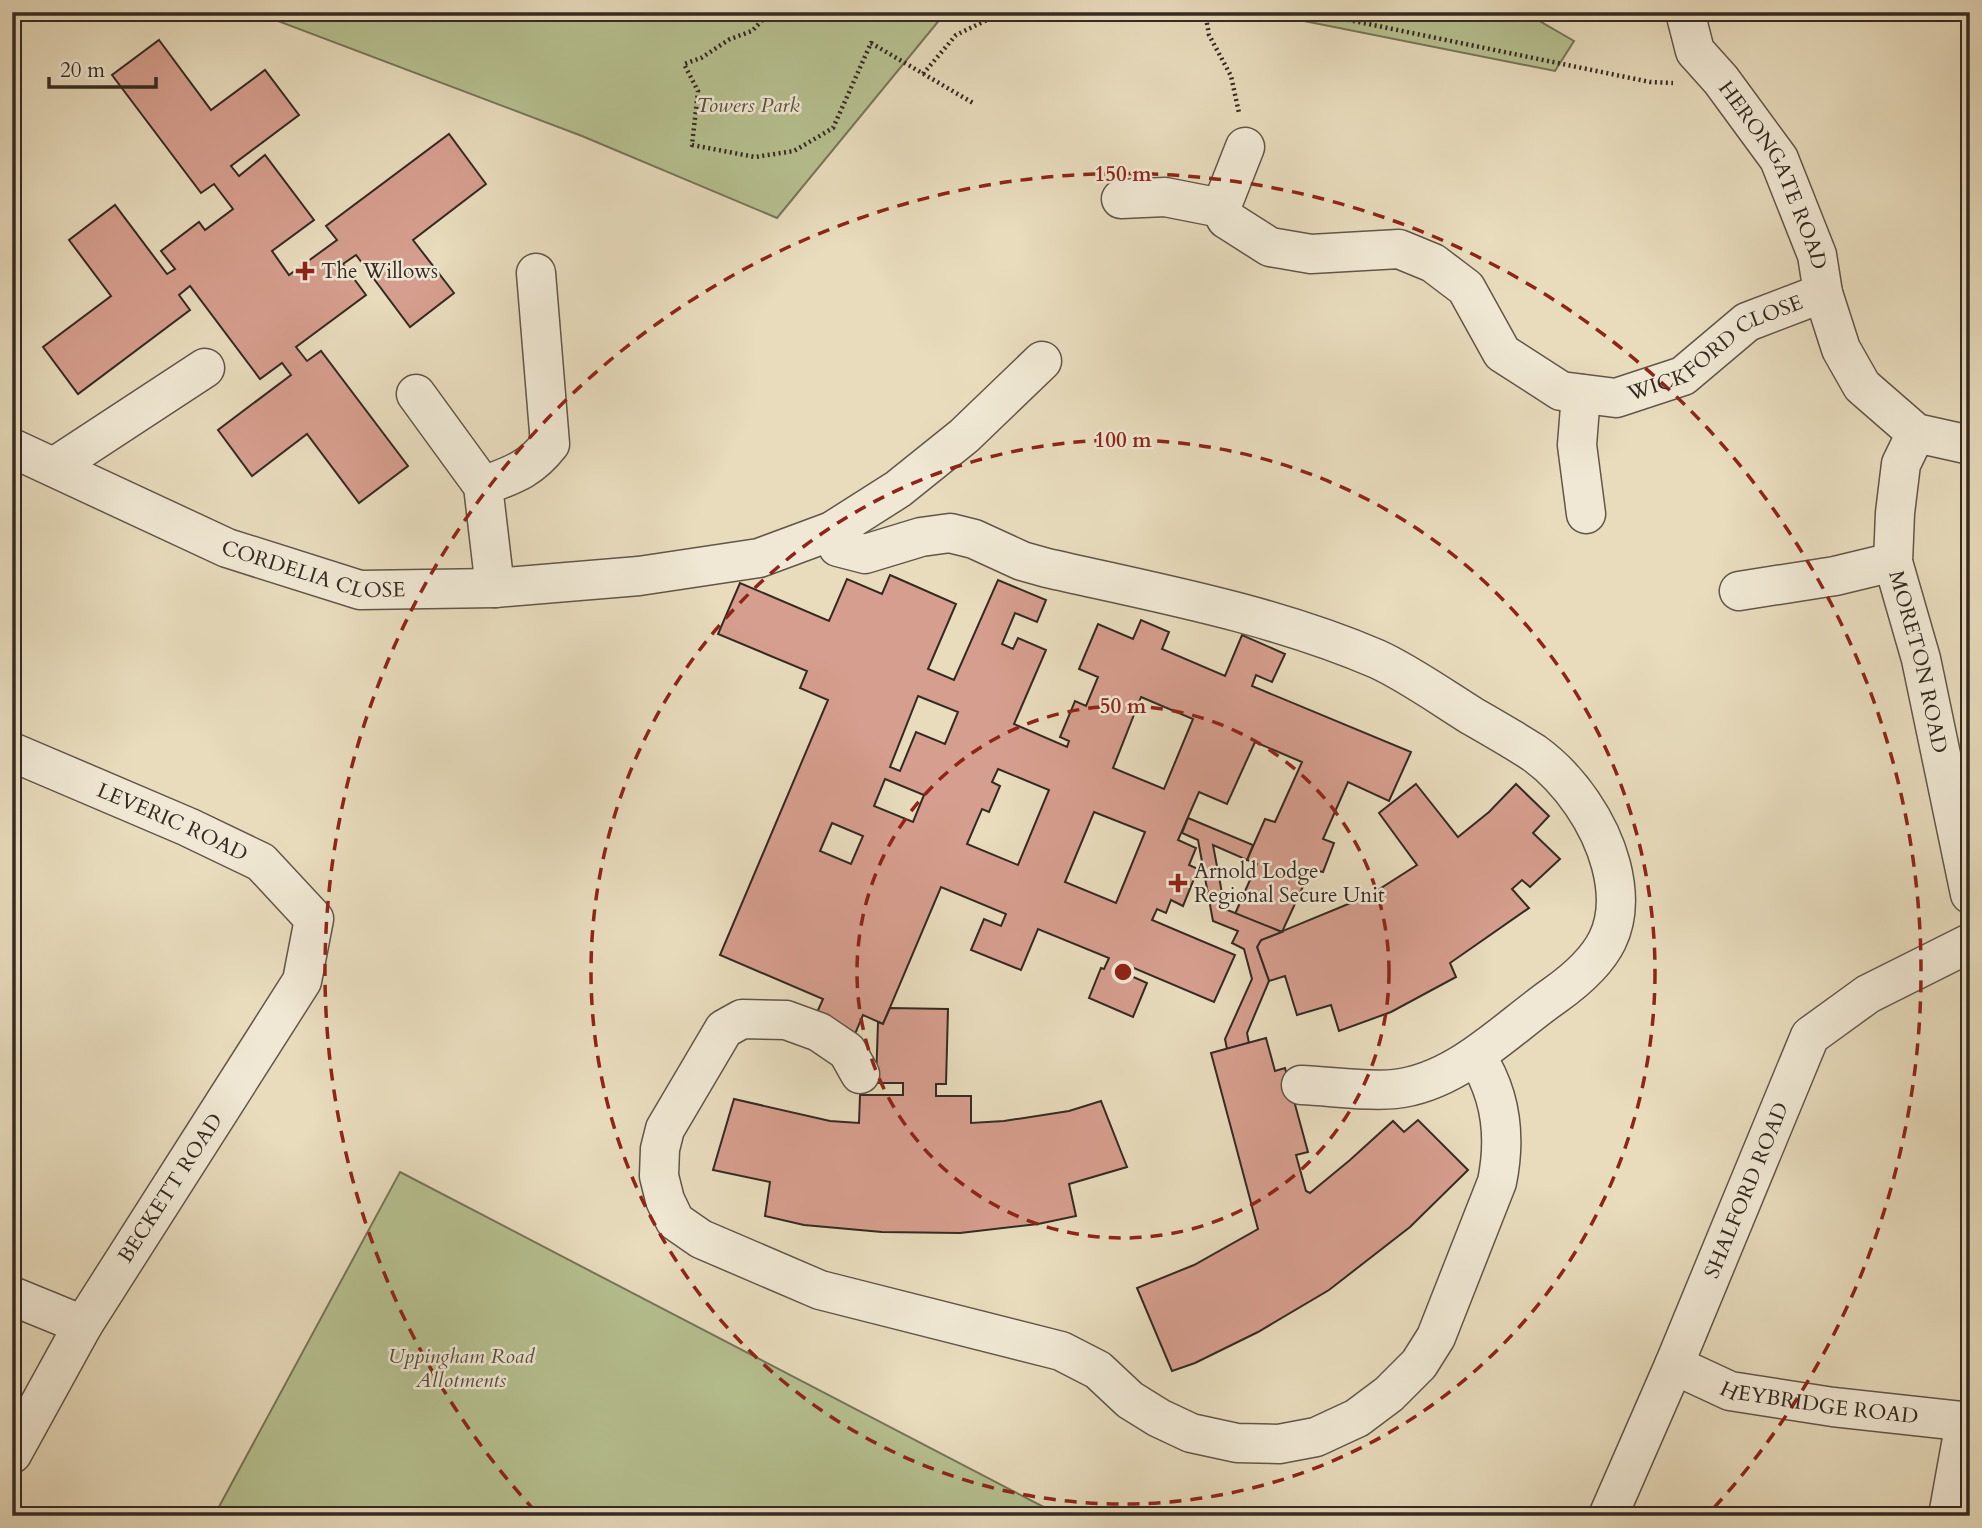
<svg xmlns="http://www.w3.org/2000/svg" width="1982" height="1528" font-family="Cardo,serif">
<style>
.green{fill:#b6c090;stroke:#767559;stroke-width:2}
.building{fill:#d69e8e;stroke:#352a22;stroke-width:2;fill-rule:evenodd}
.lines{fill:none;stroke-linecap:round;stroke-linejoin:round}
.minor-casing{stroke:#625649;stroke-width:41}
.path{stroke:#352a22;stroke-width:4.5;stroke-dasharray:2 3.5;stroke-linecap:butt}
.minor{stroke:#f0e8d4;stroke-width:38}
.ring{fill:none;stroke:#8f2418;stroke-width:3.5;stroke-dasharray:12 9}
.poi-dot{fill:#8f2418;stroke:#f0e8d4;stroke-width:2.5}
.labels{text-anchor:middle;stroke-width:5;stroke-linejoin:round;paint-order:stroke}
.park-label{font-size:21px;font-style:italic;fill:#55503e;stroke:#f0e8d4}
.street-label{font-size:21px;fill:#352a22;stroke:#f0e8d4}
.poi-label{font-size:21px;fill:#352a22;stroke:#f0e8d4;text-anchor:start}
.centre{fill:#8f2418;stroke:#f0e8d4;stroke-width:3.5}
.ring-label{font-size:21px;text-anchor:middle;font-weight:bold;fill:#8f2418;stroke:#f0e8d4;stroke-width:5;stroke-linejoin:round;paint-order:stroke}
</style>
<rect width="100%" height="100%" fill="#e8dcbd"/>
<filter id="stains"><feTurbulence type="fractalNoise" baseFrequency=".00286" numOctaves="4"/><feColorMatrix values="0 0 0 0 .2 0 0 0 0 .09 0 0 0 0 .02 0 0 0 .5 -.17"/></filter>
<radialGradient id="worn" r=".72"><stop offset=".6" stop-color="#630" stop-opacity="0"/><stop offset="1" stop-color="#630" stop-opacity=".3"/></radialGradient>
<!-- green -->
<g class="green">
<polygon points="254,12 946,12 777,218 582,136"/>
<polygon points="1259,12 1524,12 1574,41 1555,71"/>
<polygon points="400,1172 1061,1516 214,1516"/>
</g>
<!-- building -->
<g class="building">
<polygon points="159,40 211,110 265,70 299,115 231,166 239,176 265,155 314,220 272,251 289,275 337,240 326,226 449,134 486,184 413,240 454,293 410,327 356,255 343,264 366,295 296,347 307,361 321,351 408,466 359,503 307,434 252,476 218,430 291,375 282,363 260,379 190,286 179,295 190,310 78,394 43,347 111,296 69,240 115,205 167,274 175,269 161,251 199,222 205,230 233,209 214,184 201,193 112,75"/>
<path d="M890,575L956,604L928,669L954,680L998,580L1046,600L1037,622L1015,613L1002,644L1013,649L1018,638L1046,650L1014,724L1067,747L1069,741L1060,737L1075,701L1086,706L1098,677L1079,669L1098,624L1133,639L1141,620L1169,632L1162,649L1225,676L1242,635L1285,654L1272,682L1256,675L1252,686L1411,752L1389,801L1348,782L1323,839L1334,843L1323,872L1311,869L1282,932L1235,914L1257,864L1247,860L1265,819L1275,822L1302,762L1255,742L1227,804L1199,792L1178,840L1196,848L1189,865L1198,869L1183,906L1171,900L1166,913L1157,909L1152,920L1235,955L1214,1002L1134,968L1131,976L1147,983L1133,1017L1089,998L1101,968L1104,969L1109,958L1038,929L1021,970L971,950L984,919L1001,926L1006,914L941,887L883,1024L863,1015L855,1034L815,1017L823,999L720,955L828,700L800,688L807,671L718,634L740,583L829,621L847,579L882,594ZM918,696L958,712L945,744L916,732L900,771L890,767ZM1141,697L1193,719L1164,789L1113,768ZM998,769L1049,790L1018,865L967,844L982,809L989,812L1000,786L992,782ZM885,779L924,795L913,822L874,806ZM1094,812L1145,832L1116,903L1065,882ZM832,823L863,836L851,864L820,851Z"/>
<polygon points="1416,784 1458,837 1489,812 1516,784 1549,816 1533,833 1560,859 1530,887 1522,880 1512,889 1529,908 1450,963 1456,977 1391,1012 1339,1031 1331,1005 1297,1015 1285,976 1269,981 1257,947 1261,940 1370,895 1417,865 1379,813"/>
<polygon points="1188,818 1253,845 1247,860 1213,845 1225,909 1282,932 1261,940 1257,947 1269,981 1247,1033 1249,1043 1227,1049 1225,1039 1252,979 1244,949 1232,943 1238,931 1213,921 1198,840 1182,833"/>
<polygon points="890,1008 948,1009 946,1084 936,1084 936,1096 971,1096 971,1123 1004,1121 1069,1111 1101,1101 1127,1167 1069,1184 1076,1216 1038,1224 960,1233 882,1232 804,1225 765,1216 770,1182 713,1170 734,1099 830,1121 859,1123 860,1095 903,1095 903,1083 876,1083 878,1022 883,1024"/>
<polygon points="1266,1038 1275,1071 1285,1068 1308,1152 1296,1155 1306,1191 1310,1193 1350,1160 1393,1121 1404,1132 1418,1120 1468,1170 1410,1227 1329,1290 1258,1332 1195,1363 1172,1371 1137,1288 1194,1265 1258,1229 1211,1053"/>
</g>
<g class="lines">
<defs>
<g id="minor">
<path id="s1" d="M1685,12L1695,51L1721,80L1779,159L1817,255L1823,293L1841,349L1862,386L1916,433L1970,445"/>
<path id="s2" d="M1121,199L1165,197L1221,208L1226,219L1270,247L1311,254L1399,249L1433,263L1466,288L1502,353L1561,391L1616,398L1683,376L1747,322L1823,293"/>
<polyline points="1221,208 1245,147"/>
<polyline points="416,394 483,486 495,588"/>
<polyline points="1581,394 1577,445 1586,514"/>
<path id="s3" d="M1916,433L1901,464L1895,513L1893,562L1921,659L1970,894"/>
<path id="s4" d="M12,448L227,548L360,590L495,588L639,576L759,558L832,531L898,489L964,436L1042,361"/>
<polyline points="54,467 205,368"/>
<path d="M483,486C512,475 530,470 550,444L536,273"/>
<path d="M832,531L838,547L865,554L921,537L950,533L974,539L1022,561L1047,568C1158,593 1272,614 1377,659C1408,673 1443,698 1472,716C1493,728 1514,740 1534,753C1570,779 1600,823 1611,865C1627,927 1604,960 1555,995C1506,1029 1458,1082 1395,1089C1366,1092 1330,1086 1301,1085"/>
<polyline points="1739,591 1835,576 1893,562"/>
<path id="s5" d="M12,752L188,827L261,862L314,919L302,981L83,1325L12,1454"/>
<path d="M860,1074L847,1051L819,1032L786,1020L742,1019L724,1029L665,1129L660,1149L659,1176L665,1200L675,1221L701,1239L820,1290L1061,1351L1098,1370L1130,1400L1159,1418L1191,1433L1237,1443L1279,1444L1316,1437L1357,1418L1389,1394L1419,1364L1436,1337L1497,1182C1506,1138 1501,1094 1476,1056"/>
<polyline points="12,1296 83,1325"/>
<path id="s6" d="M1674,1365L1730,1391L1833,1407L1970,1422"/>
<path id="s7" d="M1608,1516L1674,1365L1810,1036L1868,994L1970,943"/>
<polyline points="1948,1516 1965,1422"/>
</g>
</defs>
<!-- minor casing -->
<use href="#minor" class="minor-casing"/>
<!-- path -->
<g class="path">
<polyline points="770,12 752,31 730,39 701,58 684,64 698,91 692,145 755,157 794,151 833,128 871,43 973,103"/>
<polyline points="1205,12 1209,35 1231,76 1239,113"/>
<polyline points="1310,12 1650,82 1673,83"/>
<polyline points="923,74 956,35 995,16 997,12"/>
</g>
<!-- minor -->
<use href="#minor" class="minor"/>
</g>
<!-- distance rings -->
<g class="ring">
<circle cx="1123" cy="972" r="266"/>
<circle cx="1123" cy="972" r="532"/>
<path d="M535 1511A798 798 0 1 1 1711 1511"/>
</g>
<!-- markers -->
<g class="poi-dot">
<path d="M301.5 260.5h7v7h7v7h-7v7h-7v-7h-7v-7h7z"/>
<path d="M1174.5 872.5h7v7h7v7h-7v7h-7v-7h-7v-7h7z"/>
</g>
<g class="labels">
<!-- park labels -->
<g class="park-label">
<text x="748" y="112">Towers Park</text>
<text x="461" y="1363">Uppingham Road<tspan x="461" dy="24">Allotments</tspan></text>
</g>
<!-- street labels -->
<g class="street-label">
<text dy="7" stroke="none"><textPath href="#s1" startOffset="189">HERONGATE ROAD</textPath></text>
<text dy="7" stroke="none"><textPath href="#s2" startOffset="686">WICKFORD CLOSE</textPath></text>
<text dy="7" stroke="none"><textPath href="#s4" startOffset="327">CORDELIA CLOSE</textPath></text>
<text dy="7" stroke="none"><textPath href="#s3" startOffset="236">MORETON ROAD</textPath></text>
<text dy="7" stroke="none"><textPath href="#s5" startOffset="175">LEVERIC ROAD</textPath></text>
<text transform="translate(170 1188) rotate(-57)" y="7">BECKETT ROAD</text>
<text dy="7" stroke="none"><textPath href="#s7" startOffset="354">SHALFORD ROAD</textPath></text>
<text dy="7" stroke="none"><textPath href="#s6" startOffset="152">HEYBRIDGE ROAD</textPath></text>
</g>
<!-- poi labels -->
<g class="poi-label">
<text x="321" y="278">The Willows</text>
<text x="1194" y="878">Arnold Lodge<tspan x="1194" dy="24">Regional Secure Unit</tspan></text>
</g>
</g>
<circle cx="1123" cy="972" r="10" class="centre"/>
<g class="ring-label">
<text x="1123" y="181">150 m</text>
<text x="1123" y="447">100 m</text>
<text x="1123" y="713">50 m</text>
</g>
<!-- margin -->
<rect width="1982" height="1528" fill="none" stroke="#e8dcbd" stroke-width="42"/>
<rect x="14" y="14" width="1954" height="1500" fill="none" stroke="#352a22" stroke-width="3.5"/>
<rect x="21" y="21" width="1940" height="1486" fill="none" stroke="#352a22" stroke-width="2"/>
<!-- scale -->
<path d="M49 77v10h107v-10" fill="none" stroke="#352a22" stroke-width="3.5"/>
<text x="60" y="77" font-size="21" fill="#352a22" stroke="#f0e8d4" stroke-width="5" paint-order="stroke">20 m</text>
<rect width="100%" height="100%" filter="url(#stains)"/>
<rect width="100%" height="100%" fill="url(#worn)"/>
</svg>
